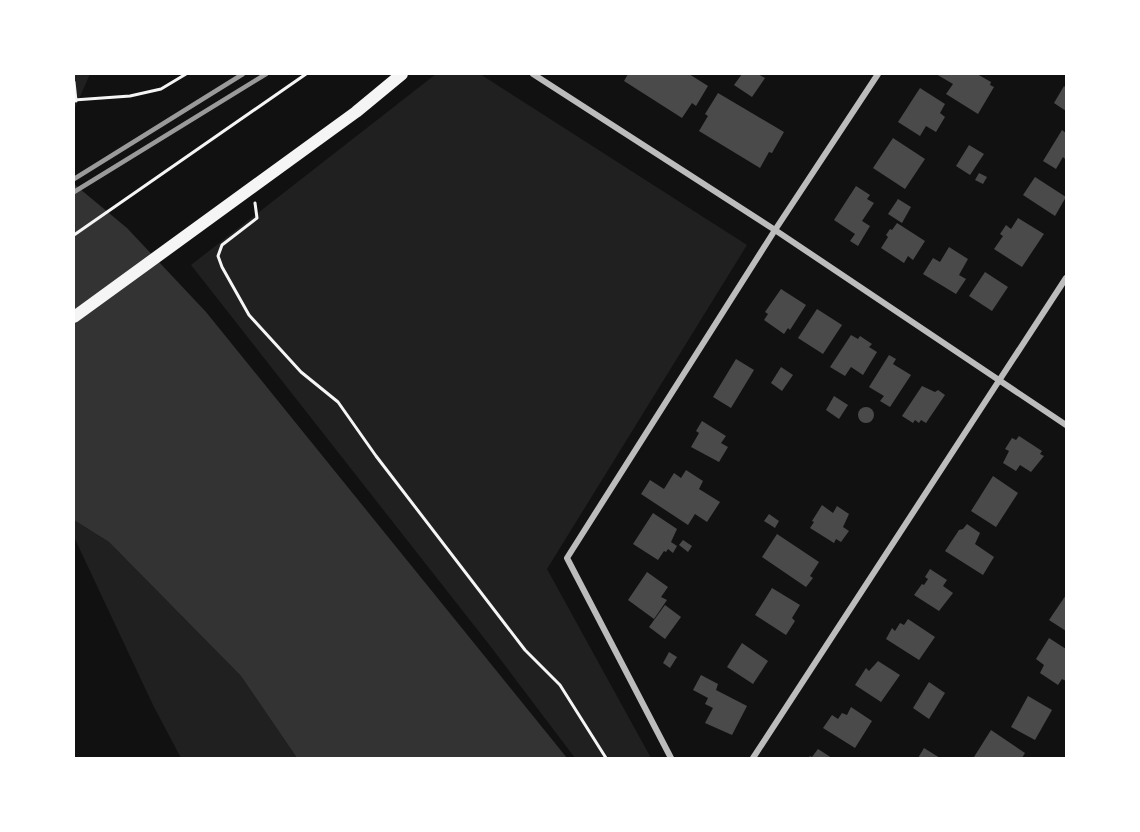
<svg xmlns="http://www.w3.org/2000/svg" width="1140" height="832" font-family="'Golos Text',sans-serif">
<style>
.green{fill:#202020}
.water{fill:#333}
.building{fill:#4a4a4a}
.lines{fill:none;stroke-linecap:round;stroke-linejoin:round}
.path{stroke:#f5f5f5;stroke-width:3}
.minor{stroke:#bcbcbc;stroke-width:6}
.secondary{stroke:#f5f5f5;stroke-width:12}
.rail{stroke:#9a9a9a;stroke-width:4.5}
</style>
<rect width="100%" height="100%" fill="#111"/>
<!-- green -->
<g class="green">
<polygon points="74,74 90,74 74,110"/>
<polygon points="436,74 480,74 747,245 547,569 651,758 575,758 491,647 191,265"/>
<polygon points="74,520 109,542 241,676 297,758 181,758 153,705 74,537"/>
</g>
<!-- water -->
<polygon class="water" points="74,184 127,228 206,312 567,758 297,758 241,676 109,542 74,520"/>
<!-- building -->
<g class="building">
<polygon points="628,74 689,74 708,86 696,106 692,103 682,118 624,81"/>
<polygon points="742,74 758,74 765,78 752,97 734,85"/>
<polygon points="936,74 977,74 991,82 990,85 994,87 978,114 946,94 953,84"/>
<polygon points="1064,86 1066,88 1066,111 1054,103"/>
<polygon points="920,88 945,104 940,113 945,117 936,132 926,126 920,136 898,122"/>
<polygon points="718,93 784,132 772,153 769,152 760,168 699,131 708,116 705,114"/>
<polygon points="1062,130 1066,133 1066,160 1063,157 1056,169 1043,161"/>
<polygon points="893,138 925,159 905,189 873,168"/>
<polygon points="969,145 984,154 970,175 956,166"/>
<polygon points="979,173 987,177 983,184 975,180"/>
<polygon points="1035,177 1066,197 1055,216 1023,195"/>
<polygon points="856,186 870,195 867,199 874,203 862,221 870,226 858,246 850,241 855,234 834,220"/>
<polygon points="898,199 911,207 902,223 888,214"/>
<polygon points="1018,218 1044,234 1022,267 994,249 1003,236 1000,234 1006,225 1011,229"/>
<polygon points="897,223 925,241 913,260 908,256 904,263 881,248 888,237 886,235 890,229 892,230"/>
<polygon points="949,247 968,259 959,275 966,279 956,294 923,274 933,258 940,262"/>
<polygon points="985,272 1008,287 992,311 969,296"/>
<polygon points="781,289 806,305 790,330 788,328 784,334 764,320 768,314 765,312"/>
<polygon points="817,309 842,325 823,354 798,338"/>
<polygon points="851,335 858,339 860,336 872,344 869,347 877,352 863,375 851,367 845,376 830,367"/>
<polygon points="889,355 896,359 893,364 911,375 890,407 880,401 884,396 869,387"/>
<polygon points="736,359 754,370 731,408 713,397"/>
<polygon points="781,367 793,375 782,391 771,383"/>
<polygon points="922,386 935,392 938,390 945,395 926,423 921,420 919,423 915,420 913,423 902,416"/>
<polygon points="834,396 848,405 839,419 826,410"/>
<circle cx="866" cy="415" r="8"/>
<polygon points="702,421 726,436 721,443 728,447 719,462 691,447 699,433 696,431"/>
<polygon points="1019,436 1042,451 1040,454 1044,456 1031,472 1020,465 1016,471 1003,463 1009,451 1005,449 1012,438 1016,440"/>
<polygon points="686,470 703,481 699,489 720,502 707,522 695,514 688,525 641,494 650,480 664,489 674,473 681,478"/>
<polygon points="993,476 1018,493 996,527 971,511"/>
<polygon points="822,505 833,513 837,506 849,514 843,527 849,531 841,542 836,539 834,543 810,528 814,522 812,521"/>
<polygon points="653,513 677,529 671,542 677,546 673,553 668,549 666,552 664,551 658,560 633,544"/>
<polygon points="769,514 779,521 775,528 764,521"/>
<polygon points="967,524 980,533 975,544 994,557 983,575 945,551 959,530 963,529"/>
<polygon points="777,534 819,562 810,576 813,578 806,587 762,557"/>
<polygon points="683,540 692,546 688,552 679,545"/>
<polygon points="930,569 947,580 943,586 953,593 939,611 914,595 922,584 924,585 928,579 925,577"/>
<polygon points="647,572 668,587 661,597 667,600 654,619 628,600"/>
<polygon points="772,588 800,605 792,618 795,621 786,635 755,615"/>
<polygon points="1066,595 1066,631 1049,620"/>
<polygon points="665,605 681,617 665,639 649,627"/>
<polygon points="908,619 935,637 919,660 886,639 892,628 895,631 900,623 904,625"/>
<polygon points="1049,638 1066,649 1066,681 1062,679 1058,685 1040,673 1044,665 1036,659"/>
<polygon points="742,643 768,661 753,684 727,667"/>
<polygon points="669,652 677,657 670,668 663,663"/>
<polygon points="878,661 900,675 881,702 855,685 866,668 869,671"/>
<polygon points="701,675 718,684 716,690 747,706 732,735 705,723 713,708 705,704 708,698 693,690"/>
<polygon points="929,682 945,693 929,719 913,708"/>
<polygon points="1028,696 1052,710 1035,740 1011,727"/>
<polygon points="851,707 872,721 855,748 823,728 832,715 838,719 842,713 847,715"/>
<polygon points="991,730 1025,753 1022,758 974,757"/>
<polygon points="924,748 940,758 918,758"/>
<polygon points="818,749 832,758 808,758 810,756 812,757"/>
</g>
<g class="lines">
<!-- path -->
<g class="path">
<polyline points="74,82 76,101"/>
<polyline points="74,100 130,96 161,89 186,74"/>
<polyline points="255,203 257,218 222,245 218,256 222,267 249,315 301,372 338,402 376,456 525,650 560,685 606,758"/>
<polyline points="74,235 306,74"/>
</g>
<!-- minor -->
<g class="minor">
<polyline points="533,74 775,230 1066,425"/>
<polyline points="671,758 567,558 775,230 878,74"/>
<polyline points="753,758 1066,278"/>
</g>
<!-- secondary -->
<polyline class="secondary" points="74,317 356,112 402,74"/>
<!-- rail -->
<g class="rail">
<polyline points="74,179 243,74"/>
<polyline points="74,192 266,74"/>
</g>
</g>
<!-- border -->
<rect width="1140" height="832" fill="none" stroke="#ffffff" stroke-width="150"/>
</svg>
